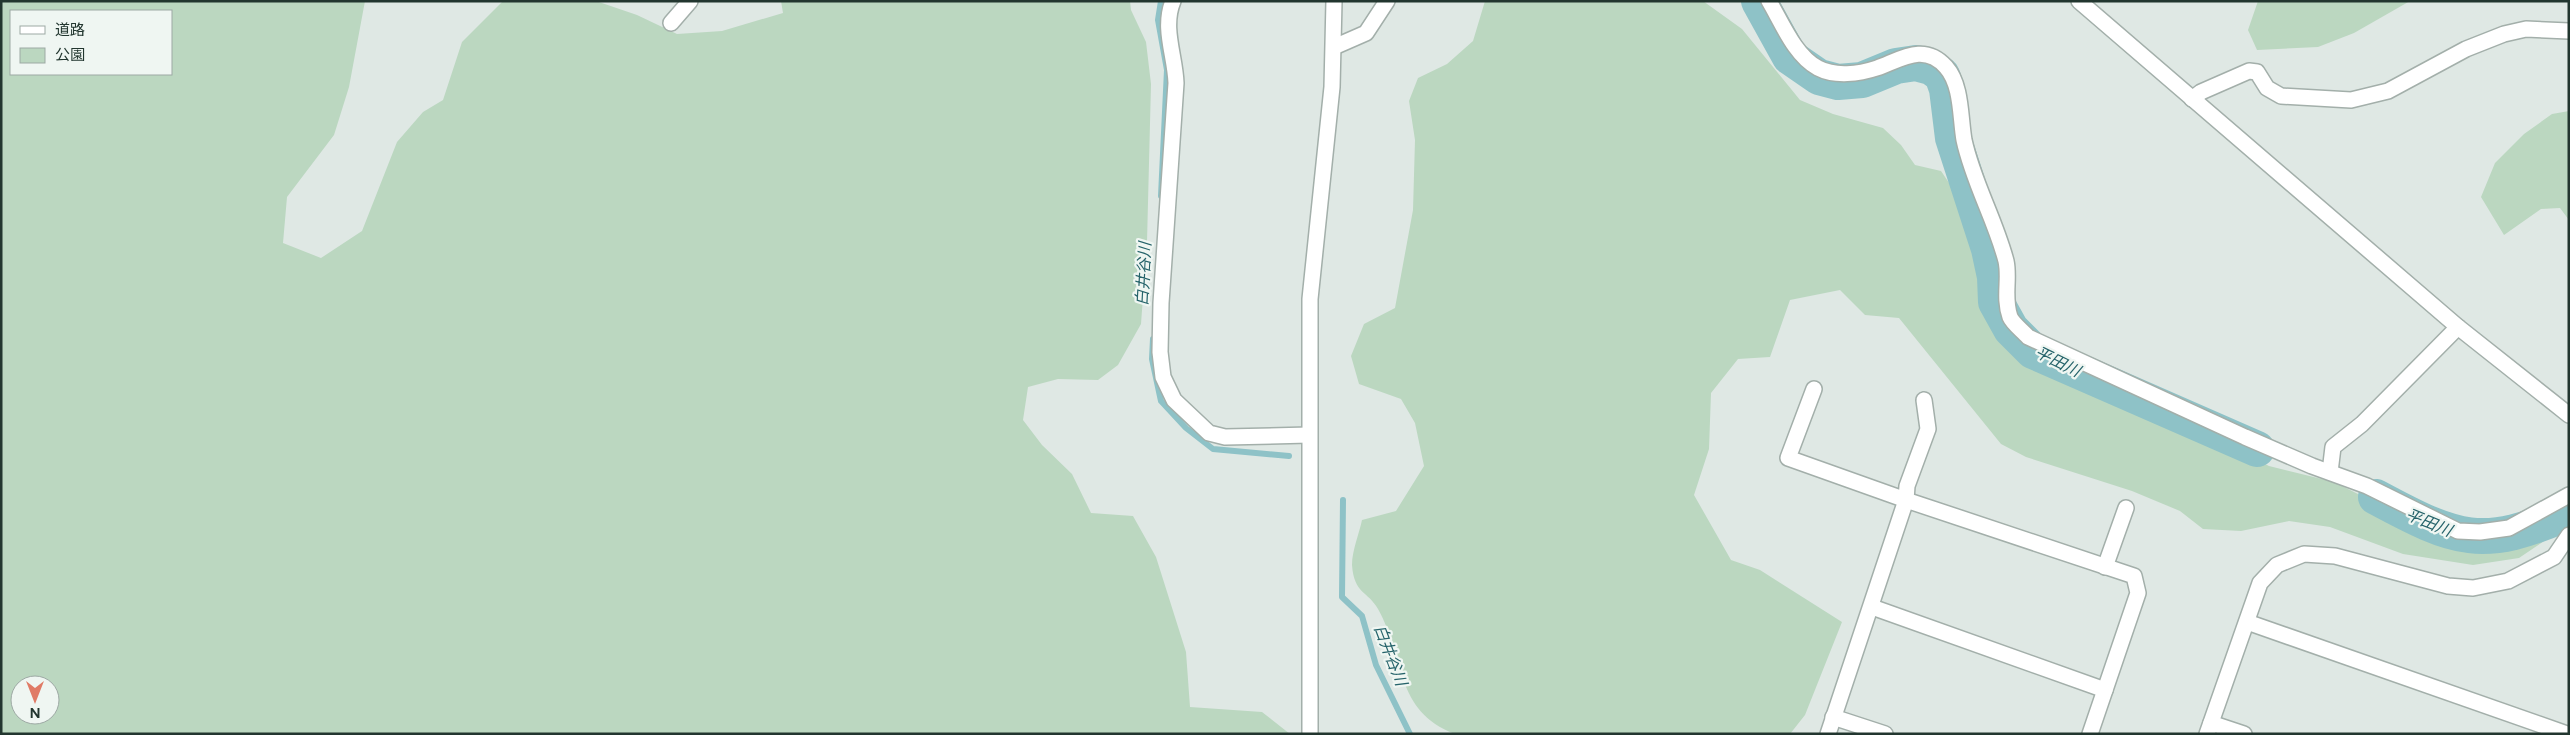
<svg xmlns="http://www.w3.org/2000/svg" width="2570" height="735" font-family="Figtree,'Noto Sans JP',sans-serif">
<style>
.green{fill:#bbd7c0;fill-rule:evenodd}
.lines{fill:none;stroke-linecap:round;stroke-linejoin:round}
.stream{stroke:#8ec2c7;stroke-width:6}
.river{stroke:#8ec2c7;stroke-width:36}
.minor-casing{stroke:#a3afaa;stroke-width:18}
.minor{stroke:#fff;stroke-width:15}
.labels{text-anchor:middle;stroke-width:4.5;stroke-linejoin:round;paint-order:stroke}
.water-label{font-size:16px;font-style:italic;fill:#25636a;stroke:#eff6f2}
</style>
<rect width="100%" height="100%" fill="#dfe8e4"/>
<!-- green -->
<g class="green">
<path d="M1,1H365L349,87L334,135L287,197L283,243L321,258L362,231L397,142L423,112L443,100L462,42L503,1H596L637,15L677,34L722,31L783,13L781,1H1130L1131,10L1146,42L1151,84L1147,242L1141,324L1118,365L1098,380L1058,379L1028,387L1023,420L1042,445L1072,474L1091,513L1133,516L1156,557L1186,652L1190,707L1262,712L1290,734H1ZM11,11H171V74H11ZM20,685H50V715H20Z"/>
<path d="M1485,1H1703L1742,29L1800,100L1833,114L1883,128L1901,145L1915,165L1941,171L1976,223L1986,287L1998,334L2035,362L2098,391L2188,426L2269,466L2334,482L2436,533L2490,544L2534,526L2547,539L2519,558L2473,565L2403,554L2330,527L2289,521L2241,531L2203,529L2180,511L2132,491L2026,457L2001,444L1899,318L1865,315L1840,290L1790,300L1770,357L1738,359L1711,393L1709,449L1694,495L1731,560L1760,570L1842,622L1805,715L1790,734H1455C1394,711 1405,657 1378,609C1368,591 1354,594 1352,565C1352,551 1359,534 1362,520L1396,511L1424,466L1415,423L1401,399L1359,384L1351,356L1364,324L1395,308L1413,210L1415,140L1409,101L1418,78L1447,64L1473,41Z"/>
<polygon points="2258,1 2410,1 2354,33 2318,47 2257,50 2248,30"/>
<polygon points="2569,111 2569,220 2560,208 2541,209 2504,235 2481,197 2495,163 2524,134 2552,114"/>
</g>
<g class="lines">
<!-- stream -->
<g class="stream">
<polyline points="1161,196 1167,70 1158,20 1161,1"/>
<polyline points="1153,339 1152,359 1161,401 1186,428 1213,449 1289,456"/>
<polyline points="1343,500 1342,597 1362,616 1376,665 1410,734"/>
</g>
<!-- river -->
<g class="river">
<polyline points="1759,1 1790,57 1819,77 1838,82 1862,80 1896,66 1916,63 1931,67 1942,75 1947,89 1953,138 1989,249 1995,277 1996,302 2011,329 2033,351 2257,449"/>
<path d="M2376,497C2456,540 2482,551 2569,512"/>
</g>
<defs>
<g id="minor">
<path d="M1173,1C1162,28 1175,55 1176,83L1161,303L1160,352L1163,377L1174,400L1209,433L1225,437L1309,435"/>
<path d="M1769,1C1782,23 1795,56 1818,68C1835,77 1859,74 1877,68C1900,60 1924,42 1946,67C1962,85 1960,117 1964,140C1973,182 1995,219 2006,261C2010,279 2003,297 2010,317C2013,324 2023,331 2028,337L2245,437L2312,466L2367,486L2458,531L2480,532L2509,528L2569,495"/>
<polyline points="2079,1 2458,327 2569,415"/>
<polyline points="671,23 690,1"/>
<polyline points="1334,47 1366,33 1387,1"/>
<polyline points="2192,99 2201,92 2249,71 2257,72 2267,88 2281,96 2351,100 2388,91 2466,49 2504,34 2526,29 2569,31"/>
<polyline points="1814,389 1788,458 1906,500 1907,486 1928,429 1924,400"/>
<polyline points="2330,472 2333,447 2362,424 2458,327"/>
<polyline points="2105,567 2126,508"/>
<polyline points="1872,607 2105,690"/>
<polyline points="2247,622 2567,734"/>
<polyline points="1833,717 1885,734"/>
<polyline points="2211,723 2244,734"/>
<polyline points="1310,734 1310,299 1332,87 1334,1"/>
<polyline points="1828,734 1906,500 2134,576 2138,593 2090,734"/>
<polyline points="2207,734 2260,583 2277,565 2304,554 2335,556 2448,586 2473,588 2508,581 2554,557 2569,535"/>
</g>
</defs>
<!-- minor casing -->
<use href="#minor" class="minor-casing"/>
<!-- minor -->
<use href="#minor" class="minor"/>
</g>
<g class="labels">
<!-- water labels -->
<g class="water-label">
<text transform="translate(1143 274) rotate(-87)" y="6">白井谷川</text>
<text transform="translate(2058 361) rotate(26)" y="6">平田川</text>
<text transform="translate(2429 522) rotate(22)" y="6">平田川</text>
<text transform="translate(1391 655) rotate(69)" y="6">白井谷川</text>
</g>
</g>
<!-- border -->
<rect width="2570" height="735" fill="none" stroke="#22362f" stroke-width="5"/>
<!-- legend -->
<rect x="10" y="10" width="162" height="65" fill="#eff6f2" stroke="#9da9a4"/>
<rect x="20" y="26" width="25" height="8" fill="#ffffff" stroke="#9da9a4"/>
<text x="55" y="35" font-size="15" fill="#22362f">道路</text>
<rect x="20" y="48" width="25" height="15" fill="#bbd7c0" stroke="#9da9a4"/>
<text x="55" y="60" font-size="15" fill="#22362f">公園</text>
<!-- north arrow -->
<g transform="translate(35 700) rotate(180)"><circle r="24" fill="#eff6f2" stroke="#9da9a4"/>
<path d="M0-4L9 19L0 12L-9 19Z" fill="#e07b66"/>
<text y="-8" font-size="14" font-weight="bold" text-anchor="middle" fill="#22362f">N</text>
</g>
</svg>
